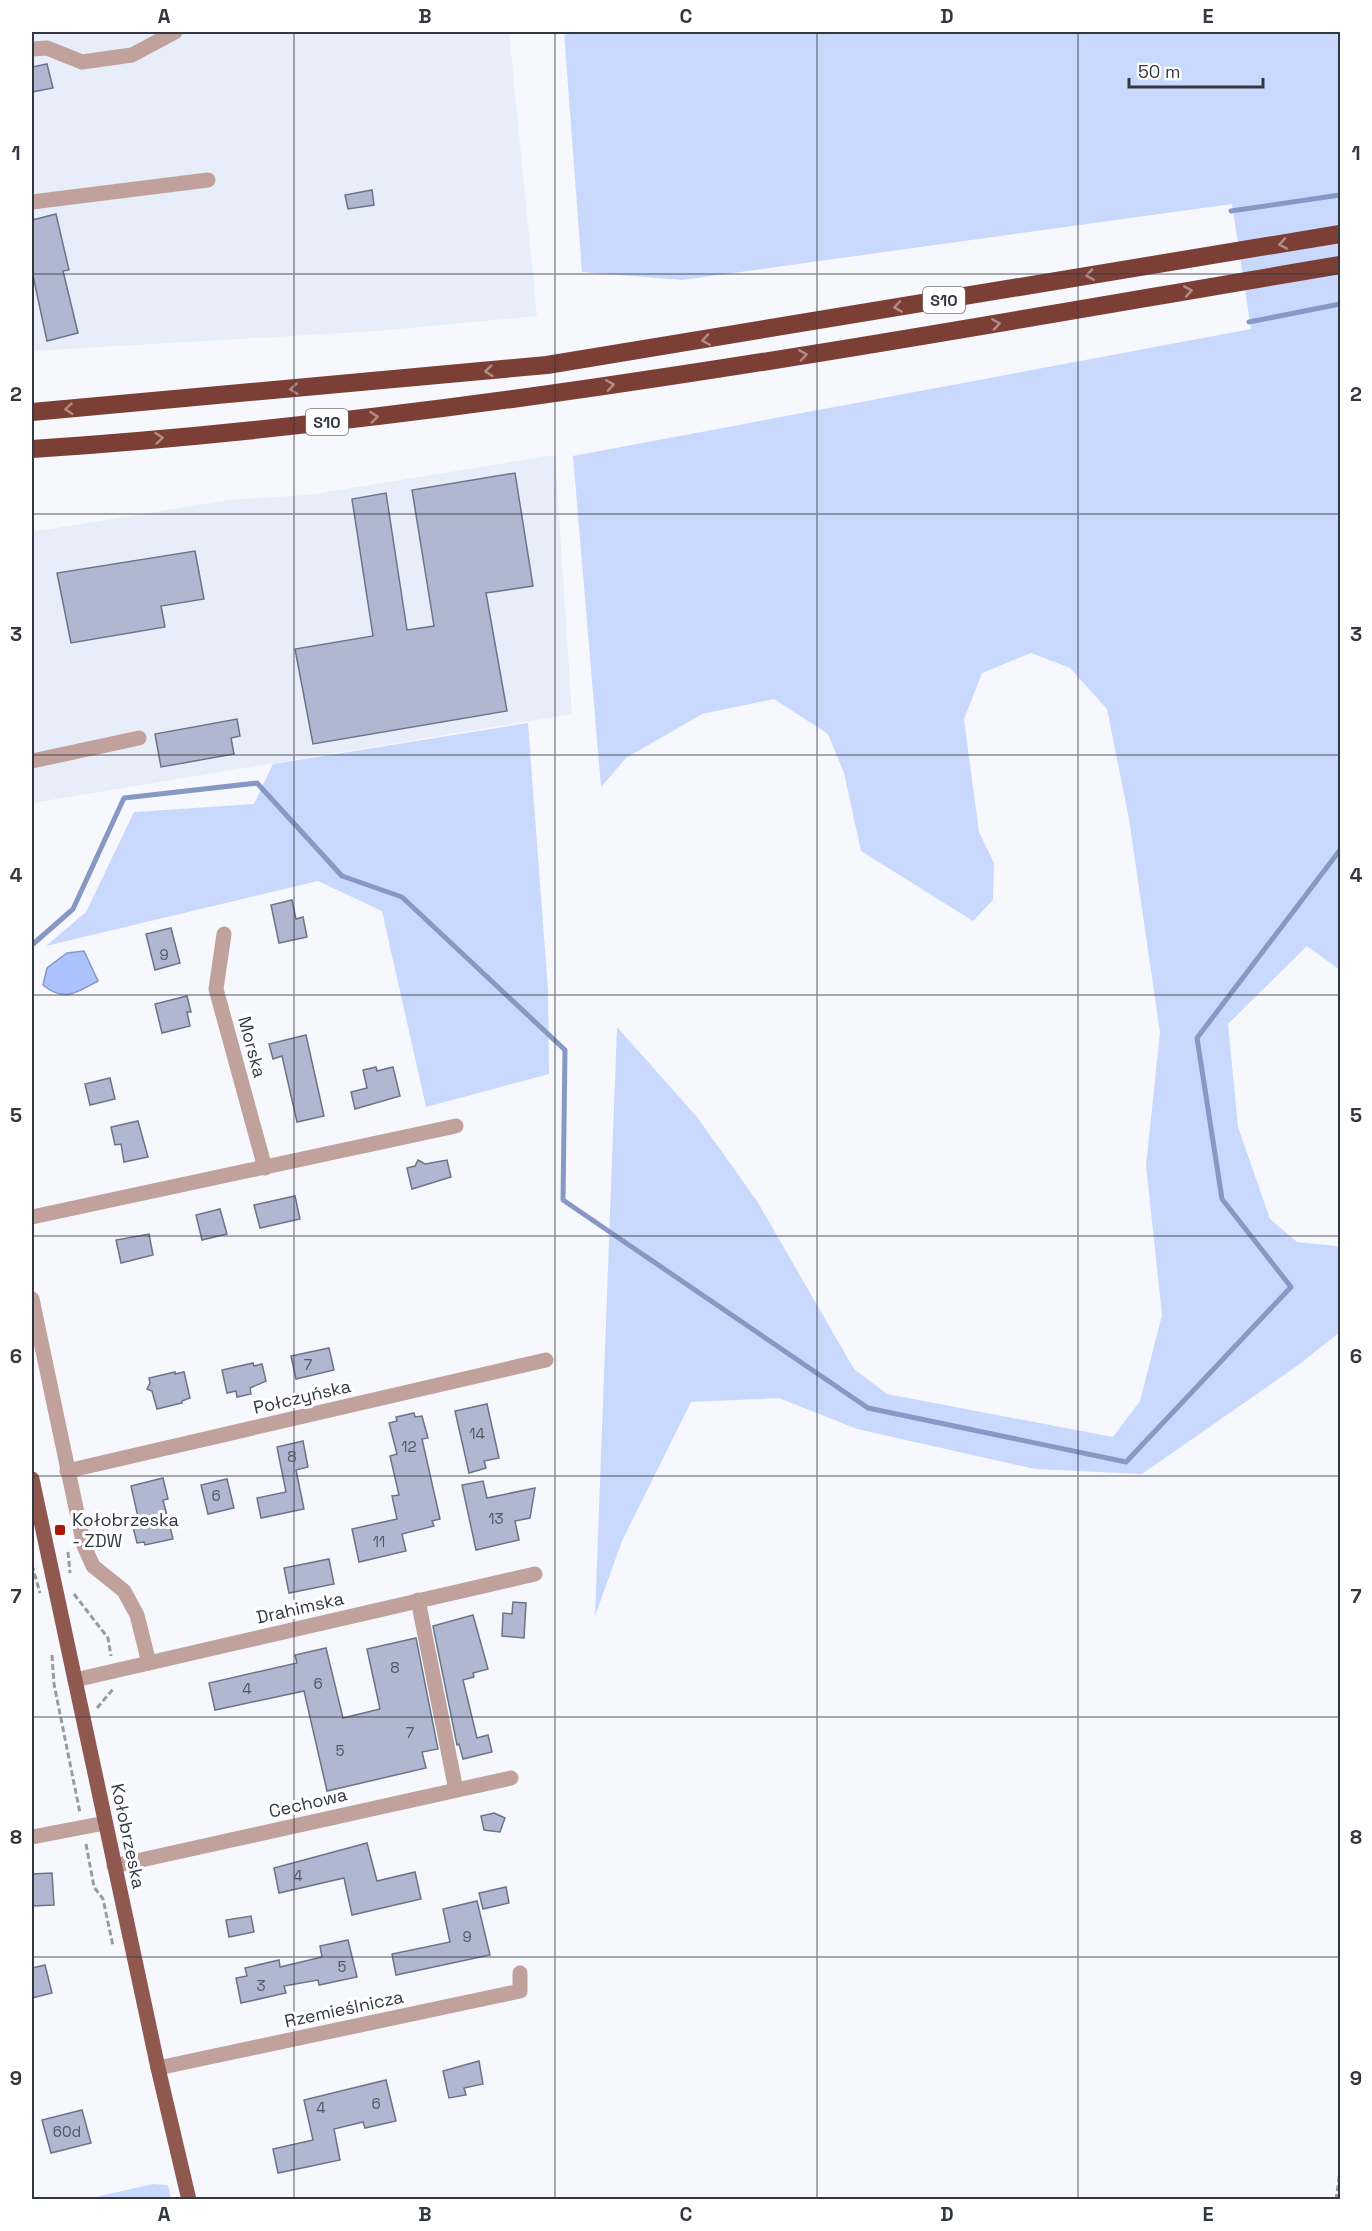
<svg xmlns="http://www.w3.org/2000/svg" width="1372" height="2231" font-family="'Space Grotesk',sans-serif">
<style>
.built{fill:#e7edf9}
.green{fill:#c9d9fd}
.water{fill:#abc2fd;stroke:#8798c4;stroke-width:1.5}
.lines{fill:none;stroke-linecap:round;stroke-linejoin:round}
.stream{stroke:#8798c4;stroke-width:5}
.building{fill:#afb8d0;stroke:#6b748a;stroke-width:1.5}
.path{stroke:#989ba2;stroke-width:3;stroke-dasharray:6 3;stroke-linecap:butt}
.minor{stroke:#c1a19b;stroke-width:15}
.major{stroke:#8f5950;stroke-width:15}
.highway{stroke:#7c3f35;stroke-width:18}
.oneway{stroke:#b08c86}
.grid{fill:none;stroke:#333740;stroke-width:1.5;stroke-opacity:0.55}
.poi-dot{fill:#a91808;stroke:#fff;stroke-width:2}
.labels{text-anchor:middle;stroke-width:6;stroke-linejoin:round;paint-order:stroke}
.number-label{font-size:15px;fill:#525764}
.shield{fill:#fff;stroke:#707379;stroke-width:1.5}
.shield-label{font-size:16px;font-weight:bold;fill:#333740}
.street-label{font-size:18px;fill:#333740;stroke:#fff}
.poi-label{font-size:18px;fill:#333740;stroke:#fff;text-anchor:start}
.neatline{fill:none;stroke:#333740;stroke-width:2}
.grid-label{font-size:20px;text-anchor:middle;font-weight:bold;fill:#333740}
</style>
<rect width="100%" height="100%" fill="#f6f8fd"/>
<!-- built -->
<g class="built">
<polygon points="32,32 509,32 537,316 377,331 32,351"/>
<polygon points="555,455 572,714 32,803 32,532 229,500 308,495"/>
</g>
<!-- green -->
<g class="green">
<polygon points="564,32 1340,32 1340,970 1307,946 1228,1024 1238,1127 1270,1219 1297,1242 1337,1246 1340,1253 1340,1332 1297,1366 1142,1474 1035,1469 857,1429 779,1398 691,1402 622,1541 595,1616 617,1027 697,1117 757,1201 854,1369 887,1394 1113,1437 1140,1401 1162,1315 1146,1165 1160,1033 1129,819 1107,709 1070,668 1031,653 982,673 964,719 979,832 994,863 993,900 973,921 861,851 844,773 828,734 774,699 702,714 626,758 601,787 573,456 1251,329 1232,204 682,280 582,272"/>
<polygon points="528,723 548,990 549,1074 426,1107 382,911 318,881 46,946 86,912 134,812 254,804 273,764"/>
<polygon points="153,2184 168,2185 171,2199 87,2199"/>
</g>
<!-- water -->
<path class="water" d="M84,951L98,981C77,992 65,1003 43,985L47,968L67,953Z"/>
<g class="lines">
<!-- stream -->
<g class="stream">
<polyline points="1231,211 1340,195"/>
<polyline points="1249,322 1340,304"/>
<polyline points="32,945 73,909 124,798 257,783 342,876 402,897 565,1050 563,1200 868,1408 1126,1462 1291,1287 1222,1199 1197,1038 1340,850"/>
</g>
</g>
<!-- building -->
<g class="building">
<polygon points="47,64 53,88 32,92 32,67"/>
<polygon points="372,190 374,205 348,209 345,195"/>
<polygon points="56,214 69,270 63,271 78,333 47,341 32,271 32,220"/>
<polygon points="515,473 533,586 486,593 507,711 313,744 295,649 373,636 352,499 386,493 407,630 434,626 412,490"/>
<polygon points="195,551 204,599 161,606 165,627 71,643 57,573"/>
<polygon points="237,719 240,736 231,738 234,754 161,767 155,734"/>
<polygon points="292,900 296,919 303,917 307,937 279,943 271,905"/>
<polygon points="171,928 180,963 155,970 146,934"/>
<polygon points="187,996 191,1012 187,1012 190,1026 162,1033 155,1004"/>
<polygon points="306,1035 324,1116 297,1122 282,1056 273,1059 269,1044"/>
<polygon points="376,1067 377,1071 393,1067 400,1096 355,1109 351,1092 367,1088 363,1070"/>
<polygon points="110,1078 115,1099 90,1105 85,1084"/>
<polygon points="138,1121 148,1157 124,1162 121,1144 115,1145 111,1127"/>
<polygon points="418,1160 425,1164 447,1160 451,1177 412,1189 407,1168 415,1166"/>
<polygon points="295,1196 300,1219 260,1228 254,1205"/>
<polygon points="220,1209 227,1234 202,1240 196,1215"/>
<polygon points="149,1234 153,1255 121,1263 116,1240"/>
<polygon points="329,1348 334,1370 296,1379 291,1356"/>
<polygon points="253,1363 254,1366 262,1364 266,1381 250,1388 251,1394 237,1397 236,1391 227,1393 222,1370"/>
<polygon points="175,1372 175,1374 184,1372 190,1398 182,1401 182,1403 157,1409 152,1391 147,1389 150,1383 149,1378"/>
<polygon points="487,1404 499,1458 484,1461 486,1468 469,1473 455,1411"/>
<polygon points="414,1413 415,1417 422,1416 428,1438 422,1439 440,1519 432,1521 434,1526 402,1534 406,1551 359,1562 352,1529 397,1519 392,1496 399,1495 390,1456 397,1454 389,1423 397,1421 396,1417"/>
<polygon points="303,1441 308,1467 296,1470 304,1509 261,1518 257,1498 286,1492 277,1447"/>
<polygon points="163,1478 168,1499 163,1500 173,1539 145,1545 144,1542 137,1543 131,1519 138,1517 131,1486"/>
<polygon points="227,1479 234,1508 208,1514 201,1485"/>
<polygon points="483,1481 487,1498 535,1488 530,1518 515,1521 519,1540 476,1550 462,1485"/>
<polygon points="329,1559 334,1584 289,1593 284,1568"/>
<polygon points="513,1602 526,1603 524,1638 502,1636 503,1613 512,1614"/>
<polygon points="473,1615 488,1669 473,1673 474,1677 463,1680 477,1738 488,1735 492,1752 463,1759 459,1744 457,1745 433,1626"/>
<polygon points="416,1638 438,1749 422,1752 426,1768 327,1791 304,1691 215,1710 209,1683 297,1663 295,1655 326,1648 343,1718 380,1709 367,1649"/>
<polygon points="494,1813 505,1818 500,1832 484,1830 481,1816"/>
<polygon points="367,1843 377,1881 415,1872 421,1899 352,1915 344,1878 279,1893 274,1868"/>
<polygon points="52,1873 54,1905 32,1906 32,1874"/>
<polygon points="506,1887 509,1903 483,1909 479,1893"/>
<polygon points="477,1901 490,1955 396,1975 392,1954 450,1942 443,1909"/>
<polygon points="251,1916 254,1932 229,1937 226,1920"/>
<polygon points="348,1940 357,1977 319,1985 318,1980 284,1986 286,1993 241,2003 236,1978 247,1976 245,1968 279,1960 280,1967 322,1957 320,1946"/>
<polygon points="45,1965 52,1993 32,1998 32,1968"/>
<polygon points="479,2061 483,2084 464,2088 466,2095 449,2098 443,2071"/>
<polygon points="386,2080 396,2121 365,2128 363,2122 334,2129 340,2160 278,2173 273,2149 313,2140 304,2100"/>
<polygon points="82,2110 91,2143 51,2153 42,2120"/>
</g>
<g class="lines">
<!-- path -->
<g class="path">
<polyline points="68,1552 70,1573"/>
<polyline points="32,1565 40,1593"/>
<polyline points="74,1594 108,1638 111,1656"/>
<polyline points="52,1655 54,1684 80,1813"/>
<polyline points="97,1708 114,1688"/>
<polyline points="123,1820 130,1846"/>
<polyline points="86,1844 94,1887 103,1899 113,1946"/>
<polyline points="1336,2200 1340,2171"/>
</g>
<!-- minor -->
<g class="minor">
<polyline points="32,49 47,48 82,62 132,55 175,32"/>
<polyline points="32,202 208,180"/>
<polyline points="32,761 139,738"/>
<polyline points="224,934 216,989 265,1168"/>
<polyline points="32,1217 456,1126"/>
<polyline points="32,1299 84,1546 93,1566 124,1591 137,1615 149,1663"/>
<polyline points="67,1471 546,1360"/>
<polyline points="418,1600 456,1790"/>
<polyline points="75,1680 535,1574"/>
<polyline points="32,1837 105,1823"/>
<polyline points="114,1866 511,1778"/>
<polyline points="158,2068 520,1991 520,1973"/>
</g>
<!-- major -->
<polyline class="major" points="32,1479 158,2068 189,2200"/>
<!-- highway -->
<g class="highway">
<polyline points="32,412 547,365 1340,234"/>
<path d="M32,449C472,420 906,338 1340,265"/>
</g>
</g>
<!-- one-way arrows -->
<defs><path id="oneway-chevron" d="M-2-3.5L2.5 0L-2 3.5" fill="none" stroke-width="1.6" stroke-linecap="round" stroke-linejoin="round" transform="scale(1.5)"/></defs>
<g class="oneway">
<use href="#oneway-chevron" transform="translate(1283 244) rotate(170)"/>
<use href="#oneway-chevron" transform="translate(1090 275) rotate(171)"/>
<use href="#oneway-chevron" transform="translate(1188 291) rotate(-10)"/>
<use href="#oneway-chevron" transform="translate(898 307) rotate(170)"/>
<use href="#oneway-chevron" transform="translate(996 324) rotate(-9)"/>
<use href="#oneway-chevron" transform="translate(706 340) rotate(171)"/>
<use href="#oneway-chevron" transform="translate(803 355) rotate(-9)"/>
<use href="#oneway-chevron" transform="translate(489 371) rotate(174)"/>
<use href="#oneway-chevron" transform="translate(610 385) rotate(-9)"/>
<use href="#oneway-chevron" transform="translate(294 389) rotate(175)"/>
<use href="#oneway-chevron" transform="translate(69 409) rotate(175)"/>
<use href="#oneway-chevron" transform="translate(374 417) rotate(-6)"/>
<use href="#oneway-chevron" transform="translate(159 438) rotate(-6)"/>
</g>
<!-- grid -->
<path class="grid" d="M294,32V2200M555,32V2200M817,32V2200M1078,32V2200M32,274H1340M32,514H1340M32,755H1340M32,995H1340M32,1236H1340M32,1476H1340M32,1717H1340M32,1957H1340"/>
<!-- markers -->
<rect class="poi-dot" x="54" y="1524" width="12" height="12" rx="3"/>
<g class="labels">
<!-- number labels -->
<g class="number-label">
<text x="164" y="960">9</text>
<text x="308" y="1370">7</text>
<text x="477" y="1439">14</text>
<text x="409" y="1452">12</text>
<text x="292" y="1462">8</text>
<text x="216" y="1501">6</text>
<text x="496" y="1524">13</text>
<text x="379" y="1547">11</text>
<text x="395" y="1673">8</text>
<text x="318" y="1689">6</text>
<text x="247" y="1694">4</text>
<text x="410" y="1738">7</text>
<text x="340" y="1756">5</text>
<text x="298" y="1881">4</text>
<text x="467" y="1942">9</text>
<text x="342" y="1972">5</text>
<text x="261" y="1991">3</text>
<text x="376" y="2109">6</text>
<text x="321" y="2113">4</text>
<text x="67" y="2137">60d</text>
</g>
<!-- shield labels -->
<g class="shield">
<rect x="923" y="287" width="42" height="26" rx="4.5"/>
<rect x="306" y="409" width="42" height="26" rx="4.5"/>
</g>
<g class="shield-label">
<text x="944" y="306">S10</text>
<text x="327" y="428">S10</text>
</g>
<!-- street labels -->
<g class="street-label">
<text transform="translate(252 1047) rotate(75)" y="6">Morska</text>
<text transform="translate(302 1397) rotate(-13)" y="6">Połczyńska</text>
<text transform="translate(300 1608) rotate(-13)" y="6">Drahimska</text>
<text transform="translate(308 1803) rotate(-13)" y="6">Cechowa</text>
<text transform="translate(128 1836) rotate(78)" y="6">Kołobrzeska</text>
<text transform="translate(344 2009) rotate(-12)" y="6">Rzemieślnicza</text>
</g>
<!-- poi labels -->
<g class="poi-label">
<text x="72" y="1526">Kołobrzeska<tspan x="72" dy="21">- ZDW</tspan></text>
</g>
</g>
<!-- border -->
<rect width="1372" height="2231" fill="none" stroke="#ffffff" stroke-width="66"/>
<!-- scale -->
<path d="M1129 78v9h134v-9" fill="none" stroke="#333740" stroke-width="3"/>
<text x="1138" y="78" font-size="18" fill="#333740" stroke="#ffffff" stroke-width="4.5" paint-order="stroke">50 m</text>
<rect x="33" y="33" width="1306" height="2165" class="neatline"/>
<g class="grid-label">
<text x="164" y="23">A</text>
<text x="425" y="23">B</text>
<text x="686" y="23">C</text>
<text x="947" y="23">D</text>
<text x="1208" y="23">E</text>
<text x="16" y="160">1</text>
<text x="1356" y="160">1</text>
<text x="16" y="401">2</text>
<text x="1356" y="401">2</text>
<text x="16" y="641">3</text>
<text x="1356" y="641">3</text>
<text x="16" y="882">4</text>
<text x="1356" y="882">4</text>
<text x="16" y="1122">5</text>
<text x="1356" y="1122">5</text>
<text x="16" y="1363">6</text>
<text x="1356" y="1363">6</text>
<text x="16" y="1603">7</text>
<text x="1356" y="1603">7</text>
<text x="16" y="1844">8</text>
<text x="1356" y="1844">8</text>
<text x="16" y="2085">9</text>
<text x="1356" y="2085">9</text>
<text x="164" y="2221">A</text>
<text x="425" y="2221">B</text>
<text x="686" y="2221">C</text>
<text x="947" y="2221">D</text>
<text x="1208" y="2221">E</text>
</g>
</svg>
